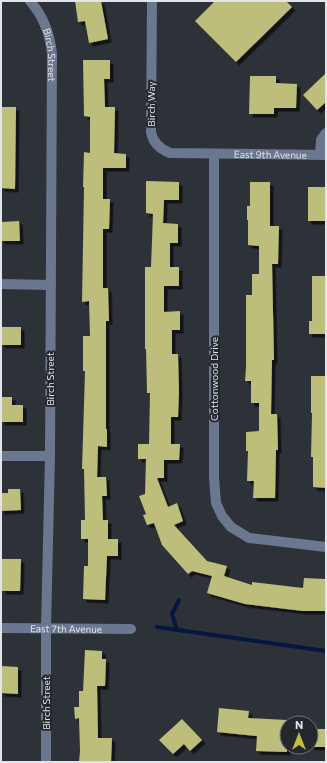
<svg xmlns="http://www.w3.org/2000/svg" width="327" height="763" font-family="Commissioner,sans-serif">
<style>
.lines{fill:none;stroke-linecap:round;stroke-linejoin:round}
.stream{stroke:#031742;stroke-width:4}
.building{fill:#bdbd7b;filter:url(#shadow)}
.minor{stroke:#6a778e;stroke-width:10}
.labels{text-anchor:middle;stroke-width:4;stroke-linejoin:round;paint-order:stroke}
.street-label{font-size:10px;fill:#e1e4e8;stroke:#23272e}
</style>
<defs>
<filter id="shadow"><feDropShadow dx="3.5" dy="3.5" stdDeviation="0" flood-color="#0009"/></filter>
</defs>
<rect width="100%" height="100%" fill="#2d3138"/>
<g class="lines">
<!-- stream -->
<g class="stream">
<polyline points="157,627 326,651"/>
<polyline points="177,630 172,614 179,600"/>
</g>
</g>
<!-- building -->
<g class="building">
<polygon points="75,1 101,1 108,39 89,43 85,21 78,22"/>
<polygon points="215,1 286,1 292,7 236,62 195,21"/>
<polygon points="83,60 110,60 110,79 104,79 105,107 115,107 114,153 126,154 126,168 103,168 103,199 110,199 109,229 103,229 103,288 108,288 109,321 106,321 106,429 107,429 107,447 98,446 97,477 106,477 107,496 102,496 103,520 108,520 108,539 118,539 118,556 107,556 105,600 83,599 84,566 88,566 88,539 81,539 81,520 85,520 84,469 82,469 85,371 83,371 83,336 90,336 89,301 82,302 84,187 83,187 84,152 90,153 90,117 84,116"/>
<polygon points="326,73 326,102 317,110 303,95"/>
<polygon points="250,76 276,76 276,83 297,84 296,108 274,108 274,114 249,114"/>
<polygon points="1,107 16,107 15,189 1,188"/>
<polygon points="146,181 179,182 179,200 164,200 163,223 178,224 178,243 170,243 170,267 179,267 179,286 164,286 164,312 180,311 180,330 172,330 172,354 178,354 179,392 178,417 171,417 171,444 180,444 179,460 164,460 164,478 157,478 168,507 177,503 183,521 174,525 207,561 227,566 224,576 252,585 252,582 303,588 304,578 326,579 326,611 303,611 245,604 207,593 212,576 192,571 188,574 162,545 154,523 147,525 143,515 146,514 139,496 145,494 146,459 138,459 138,444 149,444 150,393 147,393 146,349 145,349 145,267 151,267 153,214 146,213"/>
<polygon points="250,182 270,182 270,226 279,226 278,264 272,264 274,360 272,360 271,414 277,414 278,450 276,450 275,498 253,498 254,481 247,481 248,451 246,451 246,432 259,431 259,403 251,403 251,381 245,381 246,367 246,295 252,295 252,274 259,274 259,246 248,245 248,220 247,220 247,206 250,206"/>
<rect x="308" y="187" width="18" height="34"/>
<polygon points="19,221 20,241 1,241 1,222"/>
<polygon points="312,276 326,276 326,334 309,334 309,321 312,321"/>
<rect x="1" y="327" width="20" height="18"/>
<polygon points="311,376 326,376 326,488 313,487 313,457 311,457 312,413 311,413"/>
<polygon points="1,397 12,397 12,405 23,405 23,422 1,422"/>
<polygon points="8,489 20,489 21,510 1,511 1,493 8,493"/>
<polygon points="1,559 21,559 20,591 2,591"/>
<polygon points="85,650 102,651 102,659 106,659 105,686 97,686 98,738 112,738 111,762 79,762 80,751 79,718 75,719 74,707 79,707 79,691 83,691"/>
<polygon points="1,666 18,667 18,694 1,693"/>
<polygon points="219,708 249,711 248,718 287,720 287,752 256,751 257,736 217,732"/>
<polygon points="182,719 202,740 190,751 184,744 173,754 159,740"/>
<rect x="311" y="729" width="15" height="18"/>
</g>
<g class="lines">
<!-- minor -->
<g class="minor">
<path id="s1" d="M30,1C44,17 50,34 52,54L50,456L46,628V762"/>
<path id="s2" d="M152,1L151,132C153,143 160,149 170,153L326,155"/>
<polyline points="214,154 214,478 216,503 222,516 231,527 249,538 326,547"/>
<polyline points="320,155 321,140 326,133"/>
<polyline points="1,284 51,285"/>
<polyline points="1,456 50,456"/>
<path id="s3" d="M1,628L131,629"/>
</g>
</g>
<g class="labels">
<!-- street labels -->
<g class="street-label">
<text dy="4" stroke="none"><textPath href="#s1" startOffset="59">Birch Street</textPath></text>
<text transform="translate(151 104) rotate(-90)" y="4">Birch Way</text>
<text dy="4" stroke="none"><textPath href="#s2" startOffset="261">East 9th Avenue</textPath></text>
<text transform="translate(50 379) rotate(-90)" y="4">Birch Street</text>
<text transform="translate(214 379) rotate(-90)" y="4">Cottonwood Drive</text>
<text dy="4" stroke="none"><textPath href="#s3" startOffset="65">East 7th Avenue</textPath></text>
<text transform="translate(46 703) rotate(-90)" y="4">Birch Street</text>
</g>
</g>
<!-- border -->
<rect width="327" height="763" fill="none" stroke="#e1e4e8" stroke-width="4"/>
<!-- north arrow -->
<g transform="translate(299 735)"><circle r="19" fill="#23272e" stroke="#6f7378"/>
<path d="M0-3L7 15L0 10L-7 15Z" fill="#c1be40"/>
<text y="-6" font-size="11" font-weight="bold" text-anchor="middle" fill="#e1e4e8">N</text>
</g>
</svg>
